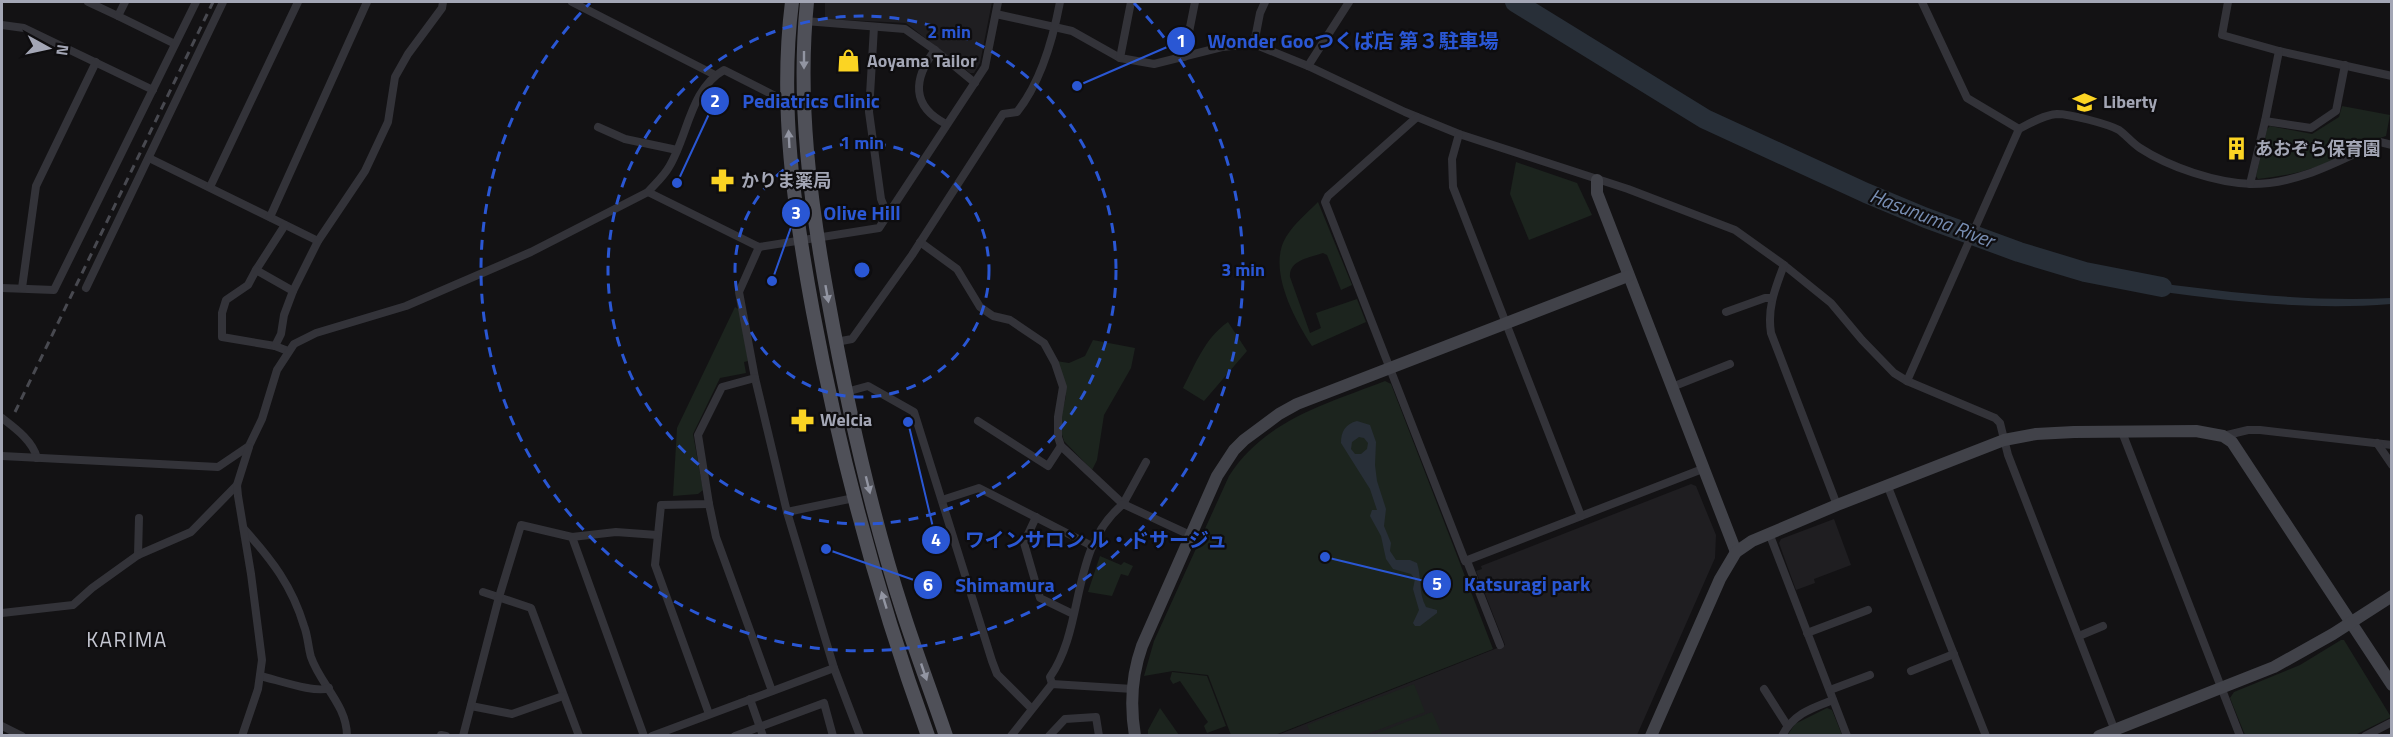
<svg xmlns="http://www.w3.org/2000/svg" width="2393" height="737" font-family="'Titillium Web','Noto Sans JP',sans-serif">
<style>
.built{fill:#1f1e21}
.green{fill:#1c241e}
.water{fill:#282f38;fill-rule:evenodd}
.lines{fill:none;stroke-linecap:round;stroke-linejoin:round}
.river{stroke:#282f38;stroke-width:20}
.street{stroke:#333339;stroke-width:8}
.secondary{stroke:#414249;stroke-width:12}
.primary{stroke:#4f5058;stroke-width:14}
.rail{stroke:#484950;stroke-width:3;stroke-dasharray:8 6;stroke-linecap:butt}
.oneway{fill:#9295a2}
.ring{fill:none;stroke:#2a57d4;stroke-width:3;stroke-dasharray:10 8}
.labels{text-anchor:middle;stroke-width:4.5;stroke-linejoin:round;paint-order:stroke}
.poi-label{font-size:18px;font-weight:bold;fill:#a3a6b5;stroke:#0e0d0f;text-anchor:start}
.water-label{font-size:20px;font-style:italic;fill:#788eb3;stroke:#0e0d0f}
.quarter-label{font-size:21px;letter-spacing:1.5px;fill:#c4c6d1;stroke:#0e0d0f}
.centre{fill:#2a57d4;stroke:#0e0d0f;stroke-width:3}
.ring-label{font-size:18px;text-anchor:middle;font-weight:bold;fill:#2a57d4;stroke:#0e0d0f;stroke-width:4.5;stroke-linejoin:round;paint-order:stroke}
.leader{fill:none;stroke:#2a57d4;stroke-width:2}
.callout-dot{fill:#2a57d4;stroke:#0e0d0f;stroke-width:2}
.mark-label{font-size:18px;text-anchor:middle;font-weight:bold;fill:#fff}
.callout-label{font-size:20px;text-anchor:middle;font-weight:bold;fill:#2a57d4;stroke:#0e0d0f;stroke-width:4.5;stroke-linejoin:round;paint-order:stroke}
</style>
<rect width="100%" height="100%" fill="#131214"/>
<!-- built -->
<g class="built">
<polygon points="825,2 992,2 980,63 974,73 970,73 906,23 825,19"/>
<polygon points="1691,484 1696,486 1716,535 1715,558 1637,735 1275,736 1505,645 1476,571 1482,569 1481,566"/>
<polygon points="1834,519 1851,565 1814,579 1815,583 1796,590 1779,543 1781,539"/>
</g>
<!-- green -->
<g class="green">
<path d="M2342,106L2390,115L2386,136C2361,143 2339,160 2313,168C2296,174 2276,177 2258,179L2256,176L2267,129L2270,126L2312,134L2339,117Z"/>
<polygon points="1516,162 1577,183 1592,215 1529,240 1510,194"/>
<path d="M1318,202L1352,285L1341,290L1327,255L1323,253C1309,258 1289,260 1290,277L1310,333L1321,328L1316,313L1357,299L1366,322L1312,346C1294,319 1267,268 1286,237C1294,224 1307,213 1318,202Z"/>
<polygon points="735,307 740,310 748,361 744,362 746,373 720,378 693,434 703,490 698,494 673,496 677,428"/>
<path d="M1228,322L1247,351L1204,401L1183,388C1196,363 1205,338 1228,322Z"/>
<polygon points="1093,340 1135,348 1131,368 1104,415 1097,460 1092,470 1064,441 1061,431 1061,417 1066,396 1056,361 1069,363 1085,356"/>
<path d="M1385,381L1391,384L1493,649L1275,735H1231L1208,675L1173,671L1144,676L1154,641L1229,476C1265,420 1326,404 1385,381Z"/>
<polygon points="1100,556 1121,565 1124,562 1133,566 1128,576 1121,574 1112,596 1088,592"/>
<polygon points="2341,640 2344,640 2391,717 2355,735 2245,735 2230,698 2234,692 2300,665"/>
<polygon points="1172,672 1207,676 1226,726 1207,733 1204,726 1208,722 1180,681 1173,684 1170,679"/>
<polygon points="1414,684 1425,712 1365,735 1311,735 1307,725"/>
<polygon points="1160,708 1179,735 1148,735 1148,730"/>
<polygon points="1827,708 1832,710 1842,735 1787,736 1795,724"/>
<polygon points="1432,712 1442,735 1372,735"/>
</g>
<!-- water -->
<g class="water">
<path d="M2137,280C2222,292 2306,302 2391,298V304C2306,311 2220,300 2135,288Z"/>
<path d="M1357,421L1370,425L1376,442L1375,465L1377,481L1386,509L1384,526L1391,543L1390,551L1396,560H1410L1417,563C1422,579 1418,592 1426,607L1437,610V613L1420,626H1415L1413,623L1419,610L1413,589L1415,579L1411,574L1393,569L1386,559L1381,536L1370,516L1372,510H1377L1370,489L1341,443C1341,432 1345,424 1357,421ZM1359,437L1364,438L1368,443L1367,449L1361,454H1355L1351,449L1352,442Z"/>
</g>
<g class="lines">
<!-- river -->
<polyline class="river" points="1515,2 1705,119 1866,193 1926,218 2019,252 2085,272 2162,287"/>
<!-- street -->
<g class="street">
<polyline points="88,2 118,16 125,2"/>
<polyline points="572,2 715,75"/>
<polyline points="2228,2 2222,35 2279,51 2392,76"/>
<polyline points="996,14 1072,31 1120,58 1154,64 1222,47 1254,44 1308,66 1405,112 1459,134 1628,189 1735,230 1784,265 1831,303 1862,340 1894,373 1907,381 1995,418 2000,423 2008,455 2117,736"/>
<polyline points="118,16 175,44"/>
<polyline points="805,21 905,29 935,50 975,83"/>
<polyline points="2,25 24,28 153,90"/>
<polyline points="874,27 869,112 881,199 888,216"/>
<polyline points="1254,44 1260,13 1265,2"/>
<path d="M935,50C913,79 911,106 946,124"/>
<polyline points="2279,51 2265,121 2311,128 2336,111 2345,65"/>
<polyline points="1184,57 1195,2"/>
<polyline points="1120,58 1131,2"/>
<polyline points="1308,66 1349,2"/>
<polyline points="1417,117 1328,196 1325,202 1465,561 1705,468"/>
<polyline points="598,127 625,139 677,150"/>
<path d="M2019,129C2030,123 2044,115 2057,114C2070,114 2108,124 2119,130C2126,135 2132,143 2140,148C2169,167 2216,183 2252,184C2299,184 2338,161 2380,142L2392,145"/>
<polyline points="1459,134 1452,159 1453,187 1581,516"/>
<polyline points="149,158 318,241"/>
<polyline points="2250,184 2265,121"/>
<polyline points="210,187 298,2"/>
<path d="M648,192C655,184 664,176 669,167C688,136 690,89 724,70L787,102"/>
<polyline points="270,217 367,2"/>
<polyline points="920,242 957,269 980,307 993,316 1010,320 1044,343 1055,363 1063,387 1058,417 1058,437 1061,446 1123,504 1146,462"/>
<polyline points="759,247 739,292 755,378 787,512 834,668 860,736"/>
<path d="M1784,265C1775,289 1767,308 1771,333L1837,505"/>
<polyline points="256,270 285,225"/>
<polyline points="2,288 54,290 196,2"/>
<polyline points="22,288 36,186 96,62"/>
<polyline points="86,288 223,2"/>
<polyline points="1726,312 1765,298 1771,298"/>
<path d="M836,342L852,339L912,255L1003,114L1017,112C1041,82 1053,39 1060,2"/>
<polyline points="275,346 222,337 222,313 226,300 248,285 256,270 293,291"/>
<polyline points="288,351 275,346 281,334 284,315 293,291 318,241 365,171 388,122 395,77 408,54 442,8 443,2"/>
<polyline points="1907,381 2019,129 1967,98 1922,2"/>
<polyline points="1672,387 1730,364"/>
<polyline points="846,392 868,386 914,412 992,661 997,674 1031,708"/>
<path d="M2,418C15,428 33,441 37,458"/>
<polyline points="978,421 1048,466 1061,446"/>
<polyline points="2122,432 2240,736"/>
<polyline points="2223,436 2248,430 2260,430 2392,445"/>
<polyline points="2377,443 2392,465"/>
<polyline points="2,456 218,467 249,446 262,419 277,370 294,344 316,333 406,306 531,252 648,192 759,247 879,228 985,67 998,2"/>
<polyline points="1888,487 1986,736"/>
<polyline points="942,500 979,488 1092,546"/>
<polyline points="709,504 716,537 772,691"/>
<polyline points="787,512 854,498"/>
<polyline points="1036,517 1024,543 1040,598 1073,614"/>
<path d="M244,529C272,560 292,586 304,626C308,636 308,647 311,657C320,684 347,705 347,736"/>
<polyline points="1769,533 1847,736"/>
<polyline points="572,537 644,736"/>
<polyline points="138,555 139,518"/>
<polyline points="1467,561 1500,645"/>
<polyline points="483,592 531,608 579,736"/>
<polyline points="2,613 73,605 92,588 138,555 191,532 237,485"/>
<polyline points="1807,633 1868,610"/>
<polyline points="2079,636 2103,626"/>
<polyline points="1911,671 1954,654"/>
<path d="M260,676C275,679 316,694 329,688"/>
<path d="M1052,684L1050,677C1086,625 1069,549 1123,504L1190,535"/>
<polyline points="1764,689 1787,725"/>
<polyline points="1830,690 1870,675"/>
<polyline points="750,699 763,736"/>
<polyline points="471,706 512,714 563,696"/>
<polyline points="709,714 655,565 661,505 709,504 698,435 722,387 755,378"/>
<polyline points="2,726 22,736"/>
<polyline points="441,735 446,736"/>
<polyline points="242,736 258,689 262,660 251,574 238,496 237,485 249,447"/>
<polyline points="463,736 499,597 521,525 572,537 616,532 657,535"/>
<polyline points="652,736 834,668"/>
<polyline points="735,736 824,703 833,736"/>
<polyline points="1011,736 1052,684 1133,689"/>
<polyline points="1049,736 1065,719 1096,717 1099,736"/>
<path d="M1782,736C1793,714 1812,708 1833,700"/>
<polyline points="2365,736 2392,722"/>
</g>
<!-- secondary -->
<g class="secondary">
<polyline points="1597,180 1597,193 1736,552"/>
<path d="M1135,736C1130,706 1132,674 1142,646L1217,476L1234,450L1244,440L1279,414L1297,404L1628,276"/>
<polyline points="1651,736 1720,579 1736,552 1752,541 1837,505 2004,440 2036,434 2074,432 2196,431 2223,436 2232,442 2392,685"/>
<polyline points="2099,736 2274,667 2333,634 2392,596"/>
</g>
<!-- primary -->
<g class="primary">
<path d="M792,2C779,105 794,210 813,312C840,456 878,598 928,736"/>
<path d="M807,2C797,101 810,201 828,299C847,404 870,510 903,612C916,653 932,694 946,736"/>
</g>
<!-- rail -->
<polyline class="rail" points="15,412 213,2"/>
</g>
<!-- one-way arrows -->
<defs><path id="oneway-solid" d="M-6-.8H1V-3.2L6.5 0L1 3.2V.8H-6Z" transform="scale(1.5)"/></defs>
<g class="oneway">
<use href="#oneway-solid" transform="translate(804 60) rotate(90)"/>
<use href="#oneway-solid" transform="translate(789 139) rotate(-93)"/>
<use href="#oneway-solid" transform="translate(827 294) rotate(80)"/>
<use href="#oneway-solid" transform="translate(868 485) rotate(76)"/>
<use href="#oneway-solid" transform="translate(884 600) rotate(-107)"/>
<use href="#oneway-solid" transform="translate(924 672) rotate(71)"/>
</g>
<!-- distance rings -->
<g class="ring">
<circle cx="862" cy="270" r="127"/>
<circle cx="862" cy="270" r="254"/>
<path d="M1134 3A381 381 0 1 1 590 3"/>
</g>
<!-- icons -->
<defs>
<symbol id="shop-bare" viewBox="-9 -9 18 18"><path d="M-5-2.5h2.3a2.7 3.5 0 0 1 5.4 0H5L5.5 6h-11ZM-1.5-2.5h3a1.5 2.3 0 0 0-3 0Z" fill="#fbd423" stroke="#0e0d0f" stroke-width="2.5" paint-order="stroke"/></symbol>
<symbol id="school-bare" viewBox="-9 -9 18 18"><path d="M0-5L7-2L0 1L-7-2ZM-4 1L0 2.5L4 1V4Q0 6-4 4Z" fill="#fbd423" stroke="#0e0d0f" stroke-width="2.5" paint-order="stroke"/></symbol>
<symbol id="building-bare" viewBox="-9 -9 18 18"><path d="M-4-6H4V6H1V3H-1V6H-4ZM-2.5-4.3h1.7v1.8h-1.7ZM.8-4.3h1.7v1.8H.8ZM-2.5-1h1.7V.8h-1.7ZM.8-1h1.7V.8H.8Z" fill="#fbd423" stroke="#0e0d0f" stroke-width="2.5" paint-order="stroke"/></symbol>
<symbol id="pharmacy-bare" viewBox="-9 -9 18 18"><path d="M-2-6h4v4h4v4h-4v4h-4v-4h-4v-4h4Z" fill="#fbd423" stroke="#0e0d0f" stroke-width="2.5" paint-order="stroke"/></symbol>
</defs>
<g fill-rule="evenodd">
<use href="#shop-bare" x="832" y="44" width="33" height="33"/>
<use href="#school-bare" x="2068" y="86" width="33" height="33"/>
<use href="#building-bare" x="2220" y="132" width="33" height="33"/>
<use href="#pharmacy-bare" x="706" y="164" width="33" height="33"/>
<use href="#pharmacy-bare" x="786" y="404" width="33" height="33"/>
</g>
<g class="labels">
<!-- poi labels -->
<g class="poi-label">
<text x="867" y="67">Aoyama Tailor</text>
<text x="2103" y="108">Liberty</text>
<text x="2255" y="155">あおぞら保育園</text>
<text x="741" y="187">かりま薬局</text>
<text x="820" y="426">Welcia</text>
</g>
<!-- water labels -->
<g class="water-label">
<text transform="translate(1932 218) rotate(21)" y="7">Hasunuma River</text>
</g>
<!-- quarter labels -->
<g class="quarter-label">
<text x="127" y="647">KARIMA</text>
</g>
</g>
<circle cx="862" cy="270" r="9" class="centre"/>
<g class="ring-label">
<text x="949" y="38">2 min</text>
<text x="862" y="149">1 min</text>
<text x="1243" y="276">3 min</text>
</g>
<!-- callouts -->
<path class="leader" d="M1077 86L1181 41M677 183L715 101M772 281L796 213M908 422L936 540M1325 557L1437 584M826 549L928 585"/>
<g class="callout-dot">
<circle cx="1077" cy="86" r="6"/>
<circle cx="677" cy="183" r="6"/>
<circle cx="772" cy="281" r="6"/>
<circle cx="908" cy="422" r="6"/>
<circle cx="1325" cy="557" r="6"/>
<circle cx="826" cy="549" r="6"/>
<circle cx="1181" cy="41" r="15"/>
<circle cx="715" cy="101" r="15"/>
<circle cx="796" cy="213" r="15"/>
<circle cx="936" cy="540" r="15"/>
<circle cx="1437" cy="584" r="15"/>
<circle cx="928" cy="585" r="15"/>
</g>
<g class="mark-label">
<text x="1181" y="47">1</text>
<text x="715" y="107">2</text>
<text x="796" y="219">3</text>
<text x="936" y="546">4</text>
<text x="1437" y="590">5</text>
<text x="928" y="591">6</text>
</g>
<g class="callout-label">
<text x="1353" y="48">Wonder Gooつくば店 第３駐車場</text>
<text x="811" y="108">Pediatrics Clinic</text>
<text x="862" y="220">Olive Hill</text>
<text x="1096" y="547">ワインサロン ル・ドサージュ</text>
<text x="1527" y="591">Katsuragi park</text>
<text x="1005" y="592">Shimamura</text>
</g>
<!-- border -->
<rect width="2393" height="737" fill="none" stroke="#a3a6b5" stroke-width="6"/>
<!-- north arrow -->
<g transform="translate(48 48) rotate(98)" stroke="#0e0d0f" stroke-width="4.5" paint-order="stroke">
<path d="M0-4.5L10 22L0 15L-10 22Z" fill="#a3a6b5"/>
<text y="-9" font-size="16" font-weight="bold" text-anchor="middle" fill="#a3a6b5">N</text>
</g>
</svg>
